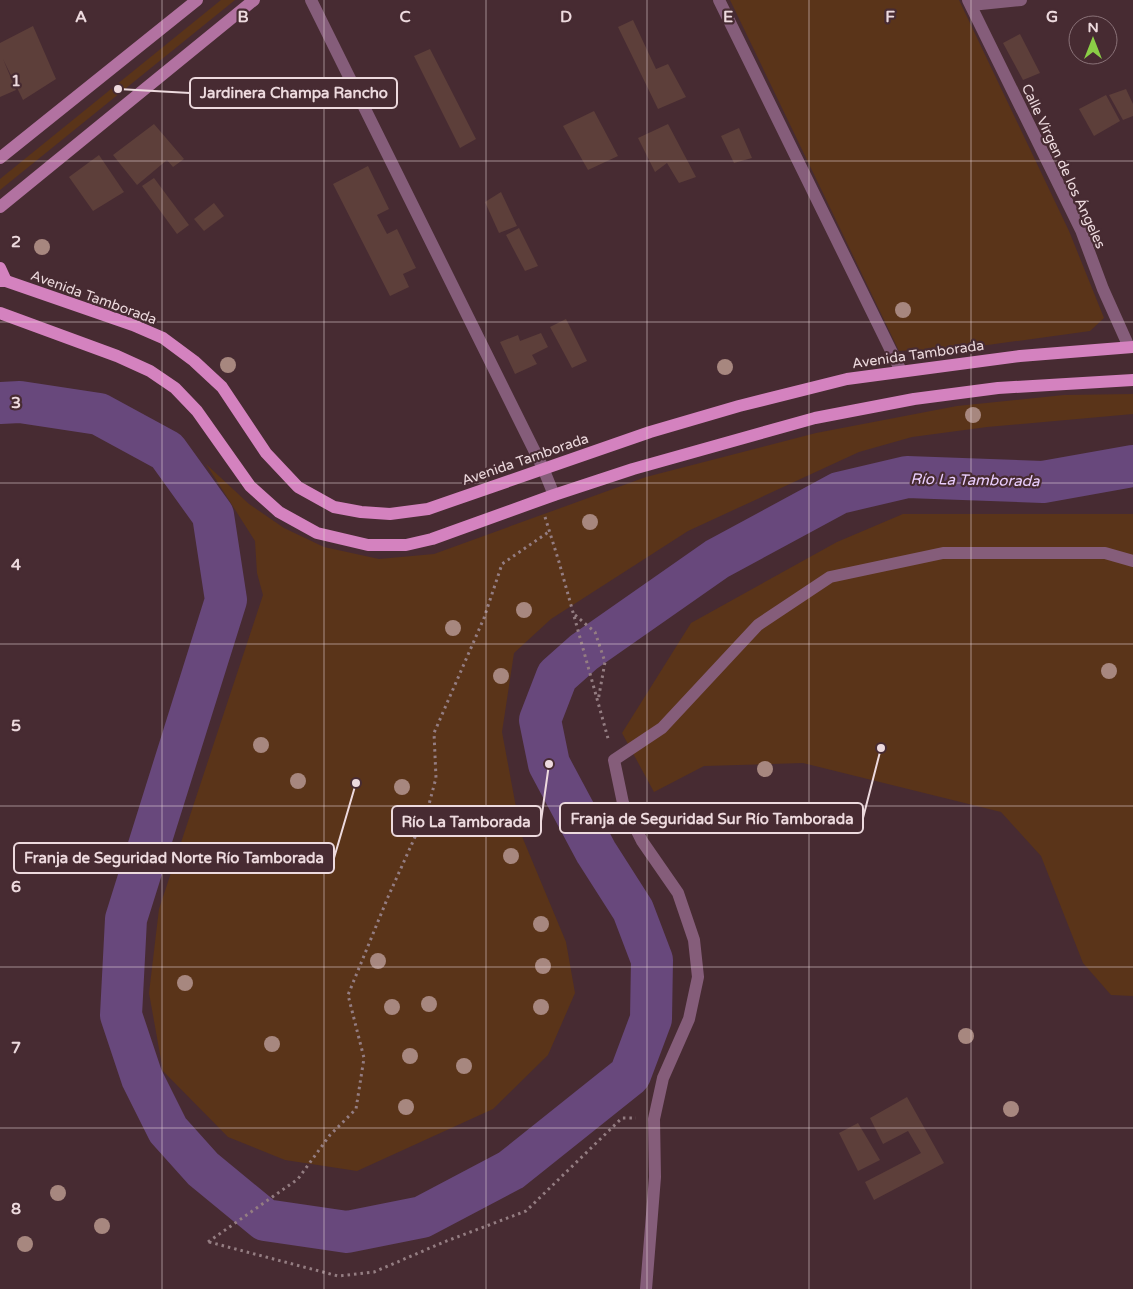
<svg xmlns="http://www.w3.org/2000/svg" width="1133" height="1289" font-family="'Varela Round',sans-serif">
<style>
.green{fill:#5a3419}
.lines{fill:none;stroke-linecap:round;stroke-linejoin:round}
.river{stroke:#68487c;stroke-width:42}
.building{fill:#5d3f3a}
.path{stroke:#947d82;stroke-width:3;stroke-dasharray:2.5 4;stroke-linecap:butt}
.lane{stroke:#855d7a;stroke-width:12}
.street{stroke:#855d7a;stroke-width:12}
.secondary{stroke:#b272a1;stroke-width:12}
.primary{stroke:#d482bf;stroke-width:12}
.tree{fill:#a7877f}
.grid{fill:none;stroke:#eddade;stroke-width:1;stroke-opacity:0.55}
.labels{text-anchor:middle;stroke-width:4.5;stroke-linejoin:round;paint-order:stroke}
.street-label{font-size:14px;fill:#eddade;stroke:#472b32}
.water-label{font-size:15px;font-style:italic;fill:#ebcfff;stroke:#472b32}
.grid-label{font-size:16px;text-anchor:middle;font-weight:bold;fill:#eddade;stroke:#472b32;stroke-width:4.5;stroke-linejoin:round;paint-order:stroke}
.leader{fill:none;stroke:#eddade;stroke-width:2}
.callout-dot{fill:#eddade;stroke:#472b32;stroke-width:2}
.callout{fill:#472b32;stroke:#eddade;stroke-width:2}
.callout-label{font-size:15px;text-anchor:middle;font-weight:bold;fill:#eddade}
</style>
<rect width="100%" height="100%" fill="#472b32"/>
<!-- green -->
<g class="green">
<polygon points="221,0 235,0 0,190 0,179"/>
<polygon points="730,0 959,0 1069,231 1104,318 1090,331 966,348 899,351"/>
<polygon points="1133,394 1133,414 987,427 912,437 859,452 688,531 551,619 514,653 502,732 521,834 566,942 575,993 548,1055 493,1109 357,1171 285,1160 228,1137 163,1071 149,993 159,909 263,595 257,573 255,541 206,464 249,504 284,528 324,547 379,559 434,554 646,477 816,433 957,406 1064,395"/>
<polygon points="903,514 1133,514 1133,996 1111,995 1083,963 1041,856 1001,812 803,763 704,766 654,792 622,733 691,623 837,542"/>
</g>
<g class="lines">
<!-- river -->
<polyline class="river" points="0,403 20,402 99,414 167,451 213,515 226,600 126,919 121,1015 142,1078 168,1130 203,1169 265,1220 347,1232 422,1217 511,1170 630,1075 651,1019 652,960 633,910 596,852 549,764 540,720 557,676 584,652 717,559 839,493 907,477 1043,482 1133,466"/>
</g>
<!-- building -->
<g class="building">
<polygon points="633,20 656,69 668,64 686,97 658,109 618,27"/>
<polygon points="33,26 56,79 23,100 3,59 16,90 0,97 0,43"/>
<polygon points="1020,34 1040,73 1023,80 1003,43"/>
<polygon points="430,49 476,139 460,148 414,56"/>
<polygon points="1126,89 1133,104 1133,116 1123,120 1109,95"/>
<polygon points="1106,95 1120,121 1094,136 1079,109"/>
<polygon points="594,111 618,156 588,170 563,126"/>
<polygon points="154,124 184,159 173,167 167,160 137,185 113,155"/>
<polygon points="668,124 696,177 679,183 667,163 655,172 638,138"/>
<polygon points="739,128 752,158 734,163 721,136"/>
<polygon points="99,155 124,192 93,211 69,177"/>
<polygon points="368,166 389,209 377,215 387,234 397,229 416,268 403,274 409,287 390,296 333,184"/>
<polygon points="154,178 189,225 177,234 142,186"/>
<polygon points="501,192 517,226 499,233 485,202"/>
<polygon points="214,203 224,216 204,231 194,219"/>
<polygon points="519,228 538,266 525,271 506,235"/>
<polygon points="566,319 587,361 572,368 550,327"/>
<polygon points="541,333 548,347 532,355 537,364 515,374 500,342 518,335 520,341"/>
<polygon points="907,1097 944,1163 874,1200 865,1182 921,1153 908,1131 883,1144 870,1118"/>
<polygon points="858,1123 880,1160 858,1171 839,1133"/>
</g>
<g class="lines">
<!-- path -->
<g class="path">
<polyline points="545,517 559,562 609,742"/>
<polyline points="575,615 595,632 605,662 598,701"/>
<polyline points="208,1242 298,1179 330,1135 356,1109 364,1058 348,995 388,897 428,808 436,778 434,733 484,618 502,564 550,531"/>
<polyline points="209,1242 338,1276 374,1272 444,1242 526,1211 622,1118 636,1118"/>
</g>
<!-- lane -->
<g class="lane">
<polyline points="719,0 901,371"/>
<polyline points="646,1289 655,1177 654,1119 663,1078 689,1019 698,977 694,940 678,893 642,841 623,803 614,760 662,728 758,625 830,577 943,553 1105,553 1133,561"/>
</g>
<!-- street -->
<g class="street">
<polyline points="311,0 543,468 554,495"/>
<polyline points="968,0 1081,230 1103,289 1129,347"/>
<polyline points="971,5 1021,0"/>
</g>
<!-- secondary -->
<g class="secondary">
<polyline points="0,158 197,0"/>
<polyline points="0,207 254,0"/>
</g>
<!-- primary -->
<g class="primary">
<polyline points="0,268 6,281"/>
<polyline points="0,281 6,281 133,325 163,338 194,361 222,387 266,453 298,487 334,507 361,512 390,514 428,509 650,432 739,406 847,379 1020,356 1133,347"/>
<polyline points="0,313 117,356 150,371 175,388 197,411 250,486 279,512 317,533 368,545 406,545 432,539 554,495 633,469 815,418 914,399 998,388 1133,380"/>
</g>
</g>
<!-- trees -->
<g class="tree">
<circle cx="42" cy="247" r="8"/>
<circle cx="903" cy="310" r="8"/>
<circle cx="228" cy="365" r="8"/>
<circle cx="725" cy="367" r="8"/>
<circle cx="973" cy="415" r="8"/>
<circle cx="590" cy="522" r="8"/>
<circle cx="524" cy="610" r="8"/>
<circle cx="453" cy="628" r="8"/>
<circle cx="1109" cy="671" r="8"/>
<circle cx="501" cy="676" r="8"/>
<circle cx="261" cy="745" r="8"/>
<circle cx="765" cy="769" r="8"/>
<circle cx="298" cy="781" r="8"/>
<circle cx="402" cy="787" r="8"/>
<circle cx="511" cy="856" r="8"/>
<circle cx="541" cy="924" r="8"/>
<circle cx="378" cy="961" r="8"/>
<circle cx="543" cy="966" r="8"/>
<circle cx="185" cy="983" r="8"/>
<circle cx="429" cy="1004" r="8"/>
<circle cx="392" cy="1007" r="8"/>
<circle cx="541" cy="1007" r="8"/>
<circle cx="966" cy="1036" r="8"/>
<circle cx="272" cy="1044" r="8"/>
<circle cx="410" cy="1056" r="8"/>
<circle cx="464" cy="1066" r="8"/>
<circle cx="406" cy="1107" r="8"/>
<circle cx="1011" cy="1109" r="8"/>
<circle cx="58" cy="1193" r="8"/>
<circle cx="102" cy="1226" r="8"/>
<circle cx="25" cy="1244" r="8"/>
</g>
<!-- grid -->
<path class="grid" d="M162,0V1289M324,0V1289M486,0V1289M647,0V1289M809,0V1289M971,0V1289M0,161H1133M0,322H1133M0,483H1133M0,644H1133M0,806H1133M0,967H1133M0,1128H1133"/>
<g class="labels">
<!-- street labels -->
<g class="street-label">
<text transform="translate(1064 166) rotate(65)" y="5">Calle Virgen de los Ángeles</text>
<text transform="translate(94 297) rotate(20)" y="5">Avenida Tamborada</text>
<text transform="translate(918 354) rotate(-8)" y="5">Avenida Tamborada</text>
<text transform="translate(525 459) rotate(-19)" y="5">Avenida Tamborada</text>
</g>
<!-- water labels -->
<g class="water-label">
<text transform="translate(975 480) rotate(1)" y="5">Río La Tamborada</text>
</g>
</g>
<g class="grid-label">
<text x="81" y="22">A</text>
<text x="243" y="22">B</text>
<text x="405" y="22">C</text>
<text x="566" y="22">D</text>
<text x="728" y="22">E</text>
<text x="890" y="22">F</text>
<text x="1052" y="22">G</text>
<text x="16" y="86">1</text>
<text x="16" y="247">2</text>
<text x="16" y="408">3</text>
<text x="16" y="570">4</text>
<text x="16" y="731">5</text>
<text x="16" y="892">6</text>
<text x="16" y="1053">7</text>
<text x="16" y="1214">8</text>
</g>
<!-- callouts -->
<path class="leader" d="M118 89L190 93M881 748L863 818M549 764L541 821M356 783L334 858"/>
<g class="callout-dot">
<circle cx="118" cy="89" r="5"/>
<circle cx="881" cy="748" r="5"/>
<circle cx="549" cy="764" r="5"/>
<circle cx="356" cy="783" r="5"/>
</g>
<g class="callout">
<rect x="190" y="78" width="207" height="30" rx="5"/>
<rect x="560" y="803" width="303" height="30" rx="5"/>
<rect x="392" y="806" width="149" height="30" rx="5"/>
<rect x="14" y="843" width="320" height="30" rx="5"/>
</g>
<g class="callout-label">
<text x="294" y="98">Jardinera Champa Rancho</text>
<text x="712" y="824">Franja de Seguridad Sur Río Tamborada</text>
<text x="466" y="827">Río La Tamborada</text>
<text x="174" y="863">Franja de Seguridad Norte Río Tamborada</text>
</g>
<!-- north arrow -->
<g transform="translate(1093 40)"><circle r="24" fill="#472b32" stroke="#897177"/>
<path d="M0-4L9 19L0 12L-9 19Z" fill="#8bce46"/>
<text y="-8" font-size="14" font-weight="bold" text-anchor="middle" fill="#eddade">N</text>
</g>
</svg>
